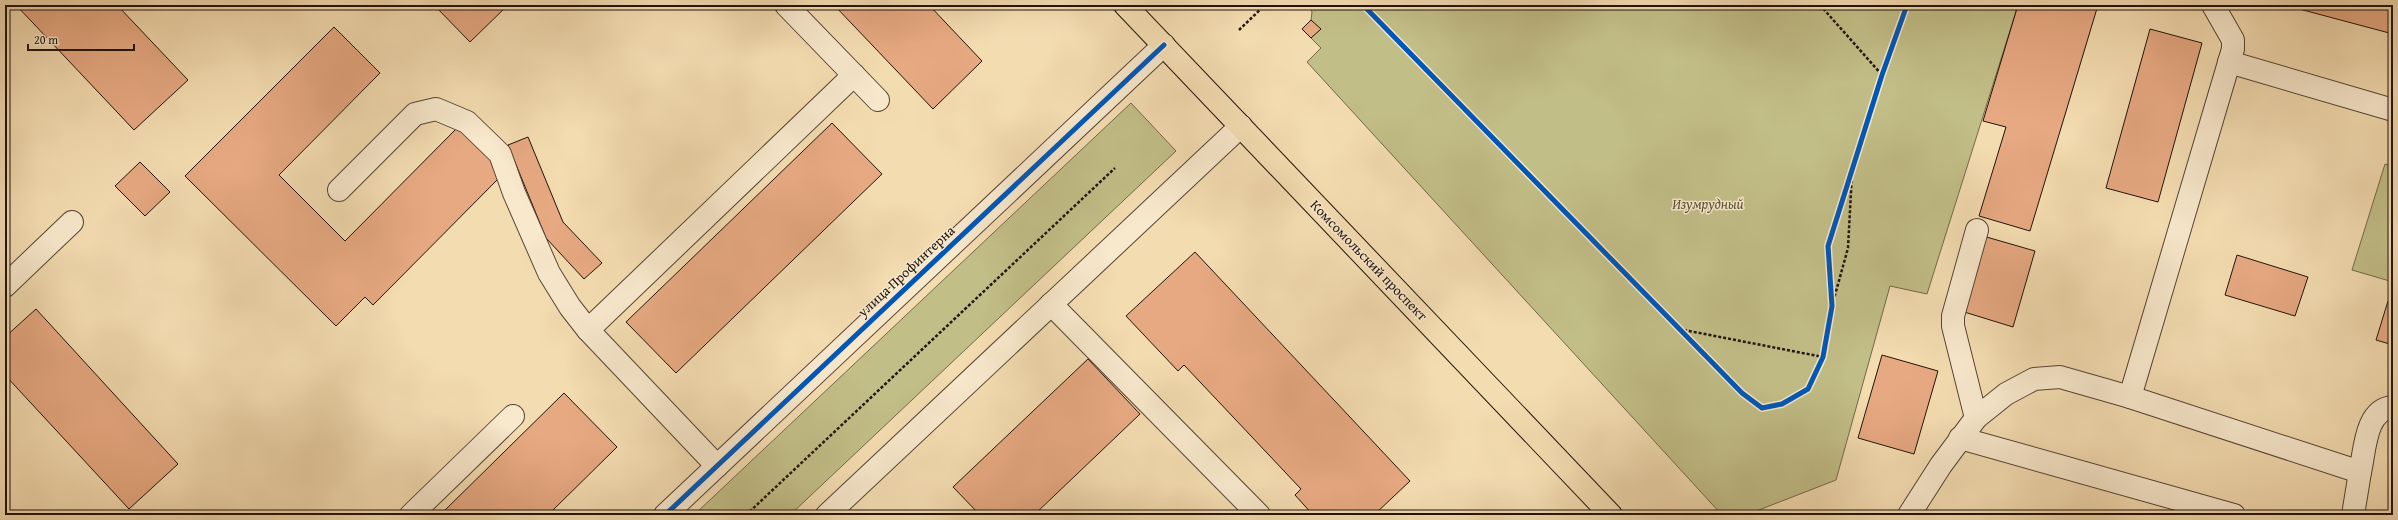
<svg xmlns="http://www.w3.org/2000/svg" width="2398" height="520" font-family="'Gentium Book Plus',serif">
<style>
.green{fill:#c2be87;stroke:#716849}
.building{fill:#e7a982;stroke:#20130b}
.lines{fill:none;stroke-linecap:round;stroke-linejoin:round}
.minor-casing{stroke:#554534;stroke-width:24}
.major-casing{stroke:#20130b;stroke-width:24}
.path{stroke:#20130b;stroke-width:2.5;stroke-dasharray:3 2;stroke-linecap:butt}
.minor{stroke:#f8e8cc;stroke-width:22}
.major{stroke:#f4dcb1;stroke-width:22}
.cycleway-casing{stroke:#f8e8cc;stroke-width:8}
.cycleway{stroke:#0057b8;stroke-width:5}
.labels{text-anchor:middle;stroke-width:3;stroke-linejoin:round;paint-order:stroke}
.park-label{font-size:14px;font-style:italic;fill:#594f36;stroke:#f8e8cc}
.street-label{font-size:14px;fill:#20130b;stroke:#f8e8cc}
</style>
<rect width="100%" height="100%" fill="#f4dcb1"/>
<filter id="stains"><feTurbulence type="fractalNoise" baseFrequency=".005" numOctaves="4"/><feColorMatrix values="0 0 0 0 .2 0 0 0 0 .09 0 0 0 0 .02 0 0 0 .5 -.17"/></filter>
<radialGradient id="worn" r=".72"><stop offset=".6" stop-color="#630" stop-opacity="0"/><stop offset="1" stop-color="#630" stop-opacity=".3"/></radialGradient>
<!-- green -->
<g class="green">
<polygon points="1309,5 2018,5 1927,294 1890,286 1836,480 1746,515 1722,515 1307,62 1321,48 1311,38 1320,29 1311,20 1312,12"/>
<polygon points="1131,103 1176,151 790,515 694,515"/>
<polygon points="2385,164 2393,166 2393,282 2352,270"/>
</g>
<!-- building -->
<g class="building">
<polygon points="16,5 117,5 188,80 134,130"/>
<polygon points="434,5 508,5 470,42"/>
<polygon points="834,5 929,5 982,61 933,109"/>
<polygon points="2018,5 2098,5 2030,231 1979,216 2006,127 1983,121"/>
<polygon points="2393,5 2393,34 2288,6 2288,5"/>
<polygon points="1311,20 1321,29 1311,38 1302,29"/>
<polygon points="334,27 380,73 279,175 345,241 458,127 504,173 373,305 365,297 336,326 185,176"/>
<polygon points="2150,29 2202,43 2158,202 2106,188"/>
<polygon points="832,123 882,174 676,373 626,322"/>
<polygon points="528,137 563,222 602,263 584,279 546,238 508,145"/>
<polygon points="140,162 170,192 145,216 115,186"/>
<polygon points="1983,236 2035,251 2013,327 1961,311"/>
<polygon points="1195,252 1410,481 1374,515 1313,515 1295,495 1301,489 1184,365 1178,371 1126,316"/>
<polygon points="2237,255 2308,277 2295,316 2225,295"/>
<polygon points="2388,301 2393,302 2393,345 2376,340"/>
<polygon points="36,309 178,464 129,509 5,375 5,337"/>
<polygon points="1882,355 1938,371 1914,454 1858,438"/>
<polygon points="1088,359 1140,414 1034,515 980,515 953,487"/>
<polygon points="564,393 617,447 548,515 440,515"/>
</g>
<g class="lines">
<defs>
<g id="minor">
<polyline points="786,5 878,100"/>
<polyline points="2229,62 2393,110"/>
<polyline points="339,190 415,114 436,109 467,122 500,154 514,193 549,273 570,307 588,330 717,466"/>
<polyline points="5,286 72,222"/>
<polyline points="1051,304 1259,515"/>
<polyline points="588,330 854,75"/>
<polyline points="2130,397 2233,49 2233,40 2213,5"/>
<path d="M1976,418L2006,394L2034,379L2060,377L2130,397L2360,472C2365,451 2365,409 2393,407"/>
<polyline points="1960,438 2234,515"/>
<polyline points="411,515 513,416"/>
<polyline points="665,515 1164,45"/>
<polyline points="827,515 1241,126"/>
<polyline points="1909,515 1941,465 1976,418 1953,326 1953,316 1977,230"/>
<polyline points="2353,515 2360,472"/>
</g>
<polyline id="major" points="1125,5 1611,515"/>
</defs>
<!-- minor casing -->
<use href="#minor" class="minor-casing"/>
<!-- major casing -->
<use href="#major" class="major-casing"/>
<!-- path -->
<g class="path">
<polyline points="1820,5 1882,75"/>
<polyline points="1239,30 1265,5"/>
<polyline points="1832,306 1848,248 1852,173"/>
<polyline points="1679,329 1823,357"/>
<polyline points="746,515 1115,168"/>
</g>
<!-- minor -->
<use href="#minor" class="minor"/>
<!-- major -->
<use href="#major" class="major"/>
<defs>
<g id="cycleway">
<polyline points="1363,5 1742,393 1762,408 1782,404 1808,389 1823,357 1832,306 1828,246 1882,75 1907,5"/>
<polyline points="665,515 1164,45"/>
</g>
</defs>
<!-- cycleway casing -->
<use href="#cycleway" class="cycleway-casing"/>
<!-- cycleway -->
<use href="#cycleway" class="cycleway"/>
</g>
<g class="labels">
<!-- park labels -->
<g class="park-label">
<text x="1708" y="209">Изумрудный</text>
</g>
<!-- street labels -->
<g class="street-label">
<text transform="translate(1369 260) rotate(46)" y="5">Комсомольский проспект</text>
<text transform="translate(906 271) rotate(-43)" y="5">улица Профинтерна</text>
</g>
</g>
<!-- margin -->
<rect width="2398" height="520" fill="none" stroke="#f4dcb1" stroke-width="20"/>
<rect x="6" y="6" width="2386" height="508" fill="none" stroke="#20130b" stroke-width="2"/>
<rect x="10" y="10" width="2378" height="500" fill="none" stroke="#20130b"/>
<!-- scale -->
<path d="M28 44v6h106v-6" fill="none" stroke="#20130b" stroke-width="2"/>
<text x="34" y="44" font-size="12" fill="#20130b" stroke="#f8e8cc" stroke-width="3" paint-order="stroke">20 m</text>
<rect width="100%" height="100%" filter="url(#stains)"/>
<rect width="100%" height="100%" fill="url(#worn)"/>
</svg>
